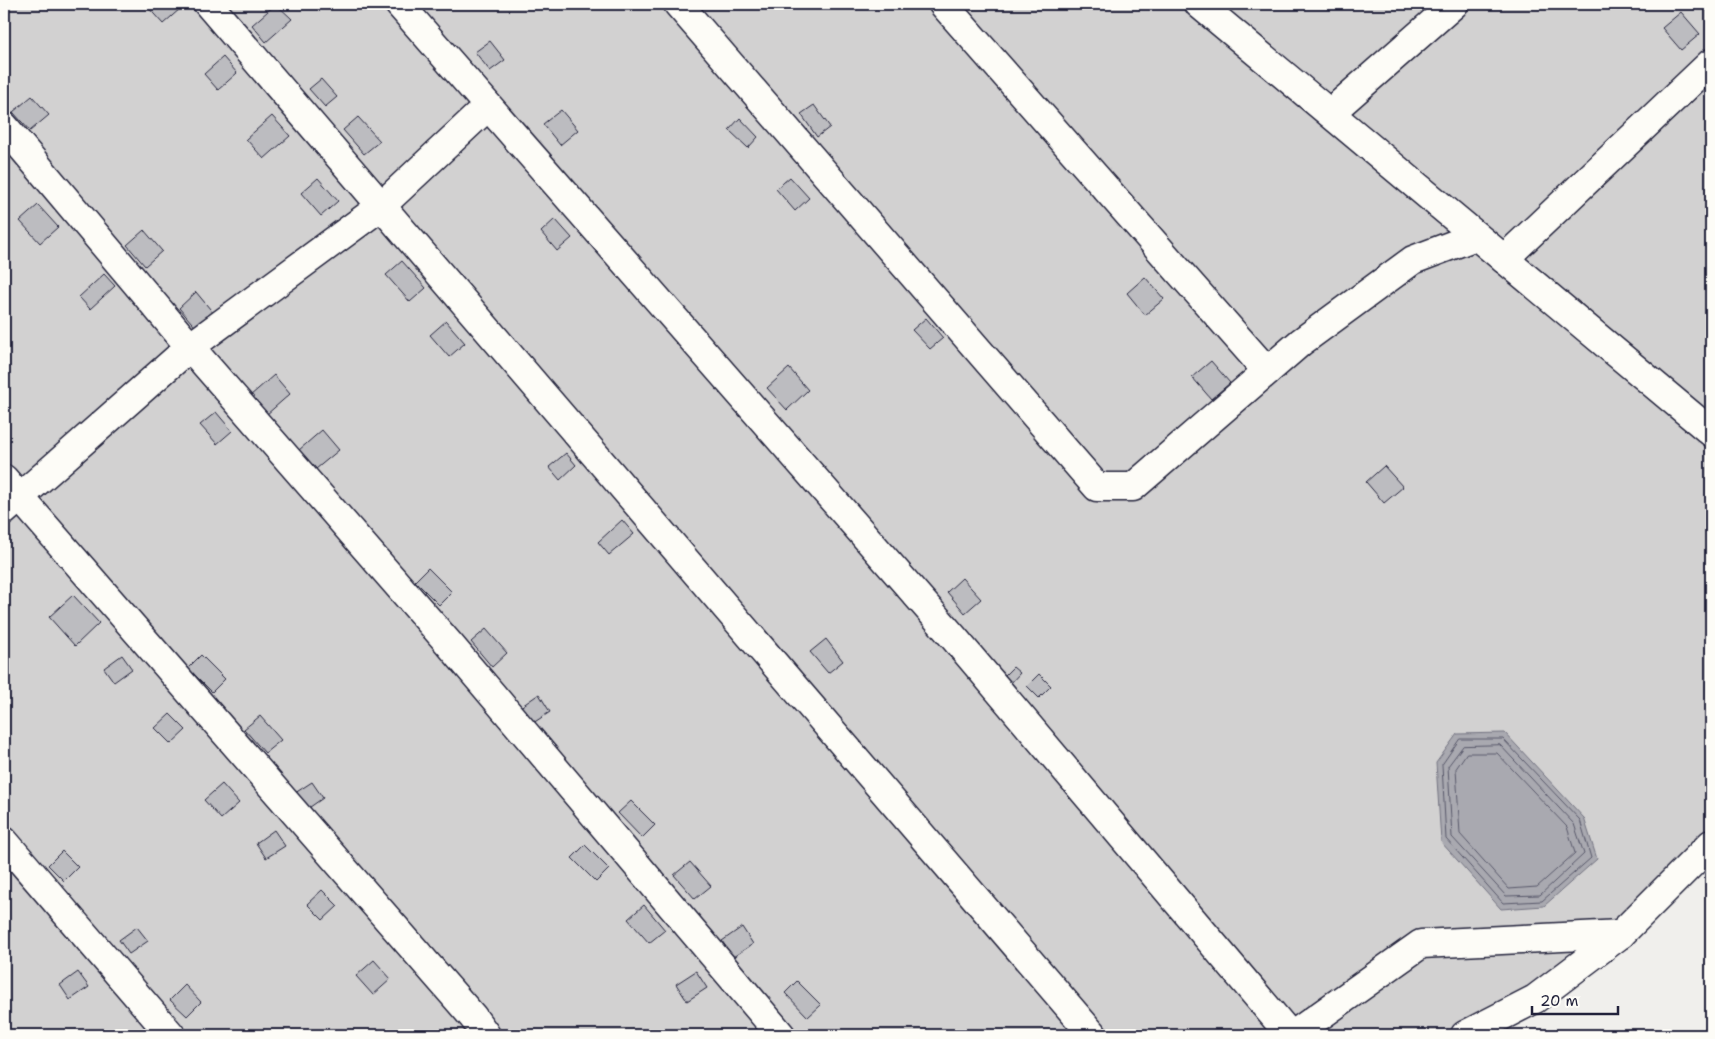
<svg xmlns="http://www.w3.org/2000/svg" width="1715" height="1039" font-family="'Shantell Sans',sans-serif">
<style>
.green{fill:#d2d1d1;stroke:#7a7a86}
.water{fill:#a9a9b0;stroke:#737381}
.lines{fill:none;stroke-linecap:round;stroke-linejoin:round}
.shore{stroke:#58586a;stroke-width:1}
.building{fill:#bcbcc0;stroke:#22223b}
.minor-casing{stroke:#22223b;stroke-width:31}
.minor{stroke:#fdfcf7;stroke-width:28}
</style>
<rect width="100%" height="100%" fill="#f0efec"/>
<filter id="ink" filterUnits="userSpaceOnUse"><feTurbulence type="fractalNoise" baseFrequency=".02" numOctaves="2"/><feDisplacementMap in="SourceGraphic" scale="10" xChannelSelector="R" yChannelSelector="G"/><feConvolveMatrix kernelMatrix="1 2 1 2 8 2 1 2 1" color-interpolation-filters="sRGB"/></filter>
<g filter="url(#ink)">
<!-- green -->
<polygon class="green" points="4,4 1711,4 1711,844 1621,934 1465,1035 4,1035"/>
<!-- water -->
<polygon class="water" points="1505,733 1584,818 1597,859 1544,906 1501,909 1441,842 1436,763 1457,734"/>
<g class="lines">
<!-- shore -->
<g class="shore">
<polygon points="1460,739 1503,739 1580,820 1591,858 1542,901 1503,903 1446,839 1442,765"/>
<polygon points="1500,745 1574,824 1584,854 1540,895 1506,896 1452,837 1448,766 1463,746"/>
<polygon points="1467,753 1497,753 1567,827 1575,853 1537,887 1509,889 1460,834 1456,769"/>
</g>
</g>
<!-- building -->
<g class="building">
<polygon points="145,4 177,4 181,8 163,24"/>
<polygon points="276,4 292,19 266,42 252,25"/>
<polygon points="1681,12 1700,34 1681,50 1662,28"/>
<polygon points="490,41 505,60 490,71 475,52"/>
<polygon points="223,57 237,73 218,90 204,74"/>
<polygon points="321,79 337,97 325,107 309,89"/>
<polygon points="32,96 49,115 30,131 13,112"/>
<polygon points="814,105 830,127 817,137 801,114"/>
<polygon points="561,110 578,130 560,145 543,124"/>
<polygon points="272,116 290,136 264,159 246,139"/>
<polygon points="358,117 380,141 364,154 343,130"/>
<polygon points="740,118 758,137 748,148 729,130"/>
<polygon points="790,177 809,198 795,211 776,189"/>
<polygon points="318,178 338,201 321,216 301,193"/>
<polygon points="38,205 58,227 40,243 20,221"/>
<polygon points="555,219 572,238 557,251 541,232"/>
<polygon points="144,230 162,251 145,266 127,245"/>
<polygon points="402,261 426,288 410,302 386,275"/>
<polygon points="104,274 115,286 90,309 79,297"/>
<polygon points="1145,277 1164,299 1145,315 1127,293"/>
<polygon points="196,292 215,315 198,330 179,308"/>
<polygon points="926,318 943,338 930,349 912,330"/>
<polygon points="446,321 465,343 449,357 430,335"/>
<polygon points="1211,361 1230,383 1211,399 1192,377"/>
<polygon points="789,368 808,390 787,410 767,388"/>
<polygon points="274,375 290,394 266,415 250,396"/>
<polygon points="216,412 232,431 217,444 200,425"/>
<polygon points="322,430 339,450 316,469 299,450"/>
<polygon points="566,453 576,465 560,480 549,467"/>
<polygon points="1384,466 1403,487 1384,503 1366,482"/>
<polygon points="622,520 634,534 609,555 598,542"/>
<polygon points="428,568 452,592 439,605 415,581"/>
<polygon points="962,578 981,599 965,613 947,592"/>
<polygon points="73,595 99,623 75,646 49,617"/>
<polygon points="486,629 507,653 492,667 471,642"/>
<polygon points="826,639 843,661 828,673 810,652"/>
<polygon points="122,655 132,669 114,682 104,668"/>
<polygon points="201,655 225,679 212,692 188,668"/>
<polygon points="1013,667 1020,673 1010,684 1003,677"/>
<polygon points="1039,674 1051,686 1039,698 1027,686"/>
<polygon points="539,694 550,712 530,725 519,708"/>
<polygon points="170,714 186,730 171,744 155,728"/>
<polygon points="260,716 281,740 265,753 244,729"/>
<polygon points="312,782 323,798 303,812 292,795"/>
<polygon points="222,784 239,803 221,819 204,800"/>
<polygon points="631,801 655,825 642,838 618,813"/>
<polygon points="274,830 285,846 266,858 256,843"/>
<polygon points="585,845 609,869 596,882 572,858"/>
<polygon points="62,851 78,867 64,881 48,865"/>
<polygon points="690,862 711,886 695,899 674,875"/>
<polygon points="322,890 338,906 323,920 307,904"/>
<polygon points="644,905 665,930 649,943 628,919"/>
<polygon points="137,927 148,941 129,954 119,940"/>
<polygon points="742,927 753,944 733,957 722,941"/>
<polygon points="374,960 391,979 373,995 356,976"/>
<polygon points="696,971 707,988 687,1001 676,984"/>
<polygon points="78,972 89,987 70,1000 60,985"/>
<polygon points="797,981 821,1005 808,1017 785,993"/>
<polygon points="185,985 201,1002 187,1016 170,1000"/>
</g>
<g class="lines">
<defs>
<g id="minor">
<polyline points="208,4 1093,1035"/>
<polyline points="399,4 955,639 1290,1035"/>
<polyline points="678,4 1097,487 1133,487 1301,342 1413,260 1476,236"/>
<polyline points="943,4 1267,371"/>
<polyline points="1199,4 1711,432"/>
<polyline points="1330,113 1454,4"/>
<polyline points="4,126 190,347 451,646 781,1035"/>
<polyline points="1504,259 1711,63"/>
<polyline points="4,479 473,1017 486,1035"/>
<polyline points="4,511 190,347 380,207 487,107"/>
<polyline points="4,841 171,1035"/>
<polyline points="1293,1035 1421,944 1621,934"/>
<polyline points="1465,1035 1535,999 1621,934 1711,844"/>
</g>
</defs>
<!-- minor casing -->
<use href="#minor" class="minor-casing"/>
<!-- minor -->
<use href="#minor" class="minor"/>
</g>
</g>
<!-- margin -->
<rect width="1715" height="1039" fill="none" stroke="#fdfcf7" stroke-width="20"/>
<rect x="10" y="10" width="1695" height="1019" fill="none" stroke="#22223b" stroke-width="2" filter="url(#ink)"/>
<!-- scale -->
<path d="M1532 1006v8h86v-8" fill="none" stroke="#22223b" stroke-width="2.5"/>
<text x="1540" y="1006" font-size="15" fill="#22223b" stroke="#fdfcf7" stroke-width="4" paint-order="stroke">20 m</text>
</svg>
